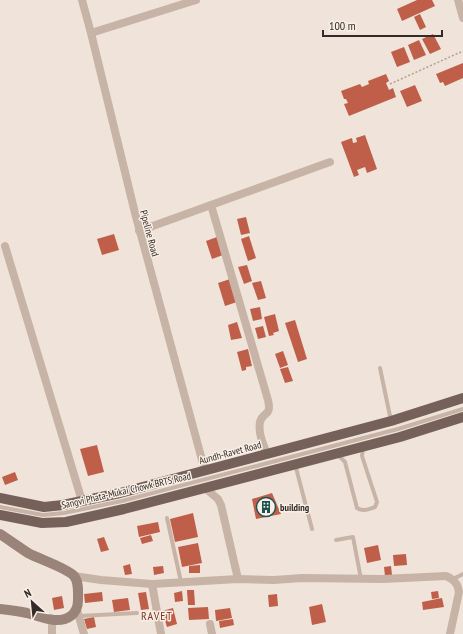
<svg xmlns="http://www.w3.org/2000/svg" width="463" height="634" font-family="'PT Sans Narrow',sans-serif">
<style>
.building{fill:#bf5f49}
.lines{fill:none;stroke-linecap:round;stroke-linejoin:round}
.path{stroke:#b39e91;stroke-width:1.5;stroke-dasharray:2 2;stroke-linecap:butt}
.lane{stroke:#c7b4a7;stroke-width:4}
.street{stroke:#c7b4a7;stroke-width:8}
.secondary{stroke:#9a8378;stroke-width:10}
.primary{stroke:#756159;stroke-width:10}
.labels{text-anchor:middle;stroke-width:3;stroke-linejoin:round;paint-order:stroke}
.street-label{font-size:10px;fill:#342a27;stroke:#f8efe6}
.poi-label{font-size:10px;font-weight:bold;fill:#342a27;stroke:#f8efe6;text-anchor:start}
.quarter-label{font-size:12px;letter-spacing:1px;fill:#7e3525;stroke:#f8efe6}
</style>
<rect width="100%" height="100%" fill="#f0e4da"/>
<!-- building -->
<g class="building">
<polygon points="417,0 432,0 435,6 402,21 397,9"/>
<polygon points="420,14 426,27 420,30 414,17"/>
<polygon points="433,34 441,49 430,54 422,39"/>
<polygon points="419,40 426,55 414,60 408,45"/>
<polygon points="404,47 410,62 397,67 391,52"/>
<polygon points="463,63 463,78 445,86 443,82 440,83 436,74"/>
<polygon points="386,74 389,81 386,83 389,90 393,88 396,97 349,116 344,104 348,103 346,99 344,99 341,91 360,84 362,87 369,84 368,81"/>
<polygon points="415,85 422,101 407,107 400,91"/>
<polygon points="365,135 377,169 367,173 365,167 357,170 359,175 354,177 341,142 352,138 353,143 357,142 356,138"/>
<polygon points="246,217 250,233 241,235 237,219"/>
<polygon points="114,234 119,250 102,255 97,239"/>
<polygon points="249,236 256,258 248,261 241,239"/>
<polygon points="217,237 223,255 212,259 206,241"/>
<polygon points="247,265 252,281 244,284 238,267"/>
<polygon points="230,279 237,302 225,306 218,283"/>
<polygon points="261,281 266,298 258,300 252,283"/>
<polygon points="260,307 262,319 253,321 250,309"/>
<polygon points="275,314 279,331 273,333 274,335 269,336 264,317"/>
<polygon points="295,320 307,359 298,362 285,323"/>
<polygon points="237,322 242,338 231,340 228,325"/>
<polygon points="263,326 266,337 258,339 255,328"/>
<polygon points="248,349 252,366 246,367 246,370 242,371 237,352"/>
<polygon points="283,351 288,365 280,368 275,354"/>
<polygon points="288,367 293,381 285,383 280,369"/>
<polygon points="97,445 104,472 88,476 80,449"/>
<polygon points="15,472 18,480 5,485 2,477"/>
<polygon points="272,493 281,514 256,519 252,499"/>
<polygon points="193,513 198,537 175,542 170,519"/>
<polygon points="158,522 160,532 139,537 137,526"/>
<polygon points="151,535 153,541 142,544 140,538"/>
<polygon points="104,537 109,550 101,552 97,539"/>
<polygon points="198,543 202,563 182,567 178,547"/>
<polygon points="378,545 381,560 367,563 364,548"/>
<polygon points="406,554 407,565 394,566 393,555"/>
<polygon points="130,564 132,574 125,575 123,566"/>
<polygon points="200,565 200,573 189,573 189,566"/>
<polygon points="163,566 164,573 154,575 153,567"/>
<polygon points="391,566 392,575 385,576 384,567"/>
<polygon points="187,590 194,590 195,605 188,605"/>
<polygon points="182,591 183,601 175,602 174,593"/>
<polygon points="438,591 439,598 432,599 431,592"/>
<polygon points="102,592 103,601 85,603 84,594"/>
<polygon points="146,592 149,609 141,610 138,593"/>
<polygon points="277,594 278,606 269,607 268,595"/>
<polygon points="62,596 64,608 54,610 52,598"/>
<polygon points="128,598 130,610 114,612 112,600"/>
<polygon points="442,598 444,607 423,610 422,602"/>
<polygon points="322,604 326,622 312,625 309,607"/>
<polygon points="208,607 209,619 189,620 188,608"/>
<polygon points="173,608 177,624 167,627 162,611"/>
<polygon points="230,608 232,618 216,621 215,610"/>
<polygon points="94,617 96,627 87,629 84,619"/>
<polygon points="233,619 234,625 220,628 219,621"/>
</g>
<g class="lines">
<!-- path -->
<polyline class="path" points="390,84 463,51"/>
<!-- lane -->
<g class="lane">
<polyline points="380,368 391,421"/>
<path d="M336,455L340,457L345,462L357,508C363,512 369,509 375,507L377,502L362,456L363,448"/>
<polyline points="295,464 312,529"/>
<polyline points="0,507 43,515 64,513 122,501 398,429 463,409"/>
<polyline points="167,518 181,582"/>
<polyline points="336,540 353,537 361,579"/>
<polyline points="453,579 463,574"/>
<polyline points="79,616 137,613"/>
</g>
<!-- street -->
<g class="street">
<polyline points="82,0 91,33 135,213 205,471"/>
<polyline points="458,0 463,18"/>
<polyline points="91,33 196,0"/>
<path d="M211,205L268,400C272,417 263,411 260,422C258,433 263,444 267,454"/>
<polyline points="139,231 330,162"/>
<polyline points="5,246 82,501"/>
<polyline points="205,488 218,499 221,505 238,579"/>
<path d="M74,576L101,580L152,584L238,579L274,580L302,578L383,579L446,576C453,579 458,583 459,592L450,634"/>
<polyline points="152,584 161,634"/>
<polyline points="77,610 84,634"/>
<polyline points="210,624 212,634"/>
<polyline points="52,634 52,620"/>
</g>
<!-- secondary -->
<path class="secondary" d="M0,534C9,540 19,547 28,553C39,559 67,568 74,576C79,582 78,592 78,600C78,614 68,621 54,620C45,619 35,615 27,613C18,611 9,610 0,609"/>
<!-- primary -->
<g class="primary">
<polyline points="0,498 44,507 63,505 120,493 391,421 463,398"/>
<polyline points="0,515 42,523 66,522 124,509 400,437 463,417"/>
</g>
</g>
<!-- icons -->
<defs>
<symbol id="building-ring" viewBox="-11 -11 22 22"><circle r="9.5" fill="#f8efe6" stroke="#1f5253" stroke-width="1.5"/><path d="M-4-6H4V6H1V3H-1V6H-4ZM-2.5-4.3h1.7v1.8h-1.7ZM.8-4.3h1.7v1.8H.8ZM-2.5-1h1.7V.8h-1.7ZM.8-1h1.7V.8H.8Z" fill="#1f5253"/></symbol>
</defs>
<g fill-rule="evenodd">
<use href="#building-ring" x="255" y="496" width="22" height="22"/>
</g>
<g class="labels">
<!-- street labels -->
<g class="street-label">
<text transform="translate(150 233) rotate(75)" y="4">Pipeline Road</text>
<text transform="translate(230 452) rotate(-15)" y="4">Aundh-Ravet Road</text>
<text transform="translate(126 490) rotate(-13)" y="4">Sangvi Phata-Mukai Chowk BRTS Road</text>
</g>
<!-- poi labels -->
<g class="poi-label">
<text x="280" y="511">building</text>
</g>
<!-- quarter labels -->
<g class="quarter-label">
<text x="157" y="620">RAVET</text>
</g>
</g>
<!-- north arrow -->
<g transform="translate(32 602) rotate(333)" stroke="#f8efe6" stroke-width="3" paint-order="stroke">
<path d="M0-3L7 15L0 10L-7 15Z" fill="#342a27"/>
<text y="-6" font-size="11" font-weight="bold" text-anchor="middle" fill="#342a27">N</text>
</g>
<!-- scale -->
<path d="M323 30v6h119v-6" fill="none" stroke="#342a27" stroke-width="2"/>
<text x="329" y="30" font-size="12" fill="#342a27" stroke="#f8efe6" stroke-width="3" paint-order="stroke">100 m</text>
</svg>
